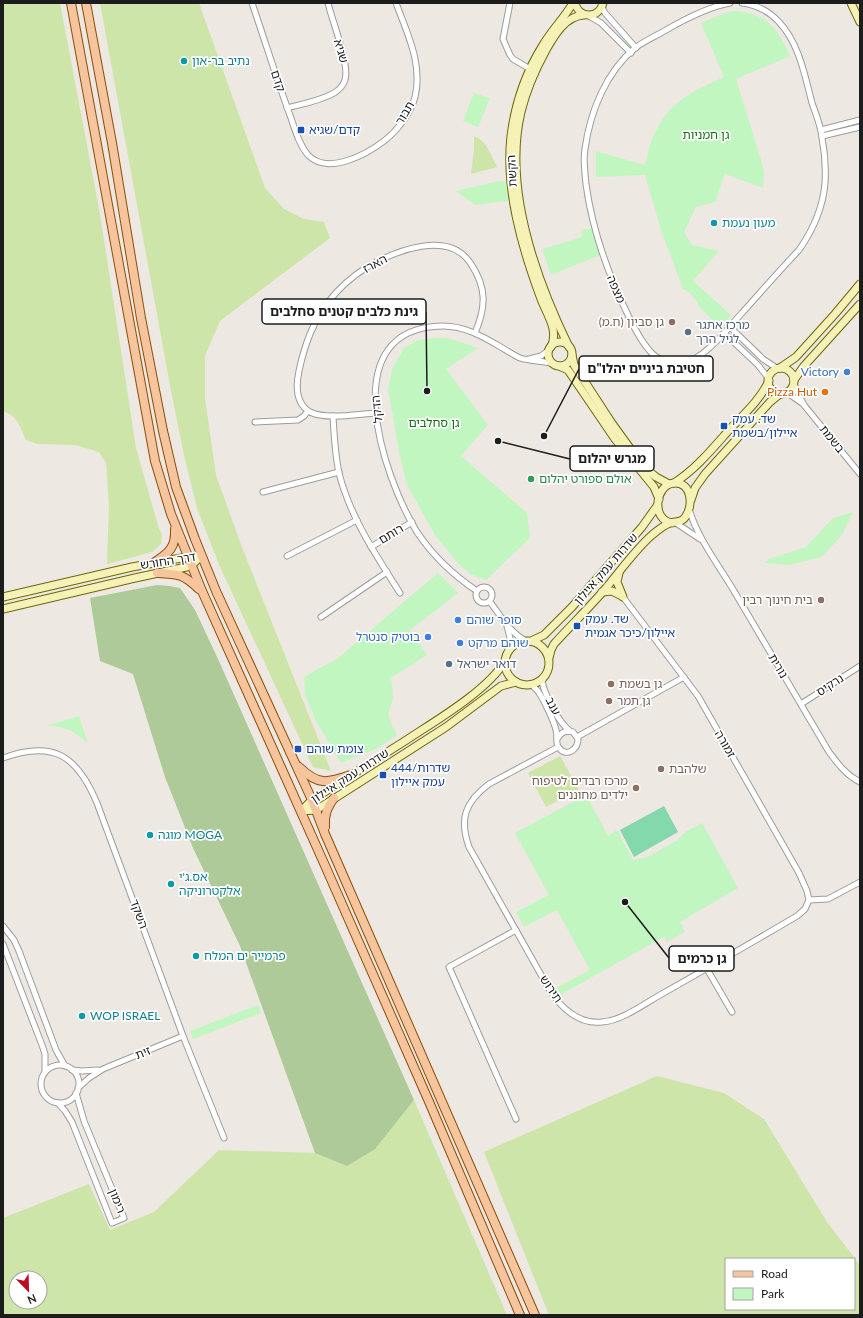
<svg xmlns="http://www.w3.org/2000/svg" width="863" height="1318" font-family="Lato,'Noto Sans Hebrew',sans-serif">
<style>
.grass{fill:#cee5a9;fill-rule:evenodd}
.forest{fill:#adca98}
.park{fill:#c2f6c0}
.pitch{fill:#83d8ac}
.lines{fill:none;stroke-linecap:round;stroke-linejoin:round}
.street-casing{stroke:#9d9d9d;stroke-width:7}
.secondary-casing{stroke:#6b690a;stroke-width:9}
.primary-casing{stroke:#8b4f08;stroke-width:10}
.street{stroke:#fff;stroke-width:5}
.secondary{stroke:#f5f1b7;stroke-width:7}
.primary{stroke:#f6c49d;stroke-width:8}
.culture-dot{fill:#0f9aa8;stroke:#fff;stroke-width:1.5}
.transit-dot{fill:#1a4fb4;stroke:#fff;stroke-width:1.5}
.education-dot{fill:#8d6e63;stroke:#fff;stroke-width:1.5}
.service-dot{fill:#5c6f8a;stroke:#fff;stroke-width:1.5}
.shop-dot{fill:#3f7fe0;stroke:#fff;stroke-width:1.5}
.food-dot{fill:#e8710a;stroke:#fff;stroke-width:1.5}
.leisure-dot{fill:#2e9e5b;stroke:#fff;stroke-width:1.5}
.labels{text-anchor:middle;stroke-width:3.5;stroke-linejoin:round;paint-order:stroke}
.street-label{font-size:12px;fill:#1c1c1c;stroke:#fff}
.culture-label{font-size:12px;fill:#0d838f;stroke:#fff;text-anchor:start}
.transit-label{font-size:12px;fill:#164399;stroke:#fff;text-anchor:start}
.park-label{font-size:12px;fill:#157311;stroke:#fff}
.education-label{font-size:12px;fill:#785e54;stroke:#fff;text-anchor:end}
.service-label{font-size:12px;fill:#4e5e75;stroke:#fff;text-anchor:start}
.shop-label{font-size:12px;fill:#366cbe;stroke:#fff;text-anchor:end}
.food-label{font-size:12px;fill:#c56008;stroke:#fff;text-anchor:end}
.leisure-label{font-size:12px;fill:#27864d;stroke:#fff;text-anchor:start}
.leader{fill:none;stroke:#1c1c1c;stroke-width:1.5}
.callout-dot{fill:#1c1c1c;stroke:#fff;stroke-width:1.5}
.callout{fill:#fff;stroke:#1c1c1c;stroke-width:1.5}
.callout-label{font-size:13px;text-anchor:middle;font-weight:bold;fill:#1c1c1c}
</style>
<rect width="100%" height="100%" fill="#ede8e2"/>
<!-- grass -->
<g class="grass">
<path d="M3,3H60L100,214L136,448L159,529L162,534L161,544L152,552L107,564L109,506L106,463L99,452L75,445L37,444L26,440C20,427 18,416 3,411Z"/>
<polygon points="100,3 199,3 265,188 284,209 304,219 324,222 330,238 220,321 205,356 205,398 216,475 240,542 331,771 313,767 220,567 197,508 184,455 172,396"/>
<path d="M474,136C487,141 491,155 497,167L471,174L474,150Z"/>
<polygon points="560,756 579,790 546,807 528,773"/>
<path d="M657,1076L724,1093L764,1119L827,1222L860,1265V1315H549L484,1152ZM726,1259H854V1309H726Z"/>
<path d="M414,1100L507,1315H3V1218L89,1184L110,1230L154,1212L219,1150L315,1153L347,1166L375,1148ZM16,1278H40V1302H16Z"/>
</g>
<!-- forest -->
<polygon class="forest" points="157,585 169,586 180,588 195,610 218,659 414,1100 375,1149 347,1166 315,1153 240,946 193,848 165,777 133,674 100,661 90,598"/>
<!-- park -->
<g class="park">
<path d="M733,11C766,12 778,28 790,56L736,79L763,166L764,175L763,188L725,174L715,202L696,207L684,232L692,245L719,251L693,281L731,315L722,327C715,322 708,316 702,310C696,302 693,293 683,289L662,233L645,175L596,177V151L645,165C648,155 649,144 654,135C670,100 692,92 724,77L701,23L722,14Z"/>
<polygon points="474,93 490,98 478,127 463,121"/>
<polygon points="498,181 511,182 514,200 475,205 456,191"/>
<polygon points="594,228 600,255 551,275 542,249 582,237 581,230"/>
<polygon points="432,338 448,338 478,348 446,369 488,425 461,456 527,513 530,538 486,580 470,574 457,562 435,535 407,485 399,452 388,389 392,369 404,348 418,340"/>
<polygon points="853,512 842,535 822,557 790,565 764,563 769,559 806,547 833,518"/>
<path d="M438,573L458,593L410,630L427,655L391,678C393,693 395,699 388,713L392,726L397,735L378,748L341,763L316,721L305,695L304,678L316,670L337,659Z"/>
<path d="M79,716L88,743C75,732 64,725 46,726Z"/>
<polygon points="586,795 608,836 617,830 633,860 647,857 678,840 685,832 702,823 738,888 680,922 685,932 667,942 665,936 560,995 556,988 590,970 557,910 524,927 516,912 549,895 515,833"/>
<polygon points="258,1005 261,1013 193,1039 190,1031"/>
</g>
<!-- pitch -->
<polygon class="pitch" points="664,806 678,832 634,857 620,830"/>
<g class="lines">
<defs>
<g id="street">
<path d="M252,3C265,41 277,80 291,118C295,130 300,147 309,156C329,175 367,154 384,141C397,131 411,113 415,97C423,64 407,33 396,3"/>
<polyline points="510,3 503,39 510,55 513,59 530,69"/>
<path d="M730,3C708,7 685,19 666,30C656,36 644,41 635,48C606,72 590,112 585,149C583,160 585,173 586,184C592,229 608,274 628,315C634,327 640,340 649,350C656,359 669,365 680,363C690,362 701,356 708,349C720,339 730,326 741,314C760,293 779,271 799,250C813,230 823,208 825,183C826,168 825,153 822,138C821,126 816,114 812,103C805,76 799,43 779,22C769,11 757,5 742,3"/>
<polyline points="602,7 605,13 636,48"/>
<polyline points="589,16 601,23 631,53"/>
<path d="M287,108C302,104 320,101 334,93C339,90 343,86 345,80C350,64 332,21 328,3"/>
<polyline points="821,130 860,120"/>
<polyline points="822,136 860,127"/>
<polyline points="730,327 763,359 778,369"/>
<polyline points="724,333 758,365 769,379"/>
<polyline points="529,359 541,356 550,349"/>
<polyline points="794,383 798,394 804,405 860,474"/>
<polyline points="784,393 789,394 802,403"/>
<path d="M376,413C358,414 326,420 310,412C295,403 296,385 299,371C304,347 313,321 329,301C339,288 353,276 367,267C395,251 449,229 471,264C487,288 486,307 475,333"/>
<path d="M333,416C334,435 335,454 339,473C350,517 376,555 400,593"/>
<polyline points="255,422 298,420 304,416 308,411"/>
<polyline points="263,492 339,472"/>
<path d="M689,509C698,539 718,564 734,591C766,645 797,698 829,752C838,764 846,775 860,782"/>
<polyline points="676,523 700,539"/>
<polyline points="371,547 412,522"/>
<polyline points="287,556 357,520"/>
<circle cx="484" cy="595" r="8"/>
<path d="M477,591C453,575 433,556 417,532C383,477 332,327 443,326C464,326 482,336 499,346C506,350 513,355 520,358C532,362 545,360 556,365"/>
<polyline points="623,597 698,696 799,873 807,891 809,900"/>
<path d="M490,602C501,616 509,632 526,641"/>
<polyline points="321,617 387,572"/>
<polyline points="507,626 510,638 509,651"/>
<path d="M545,676L542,682C546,697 558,722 570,731"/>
<path d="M530,684C533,686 535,688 537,690C543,698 554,721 556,730C558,736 555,744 559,748C567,758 578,749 578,739L573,732C566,730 561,732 558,738"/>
<polyline points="801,704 860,666"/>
<polyline points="577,737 684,677"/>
<path d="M558,747L489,784C465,802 459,819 469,847L549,989C560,1007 579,1025 602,1022C621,1021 644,1004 660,995C706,969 751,943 797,916L805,909L809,900L828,899L860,882"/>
<path d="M3,758C53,740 77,755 97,803L183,1036L224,1138"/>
<polyline points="3,926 14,940 19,951 56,1050 65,1066"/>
<polyline points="516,930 449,967 516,1119"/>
<polyline points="3,944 42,1045 45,1054 45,1072"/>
<polyline points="707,969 732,1012"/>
<circle cx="60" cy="1084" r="19"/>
<polyline points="72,1070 82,1071 98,1070"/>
<polyline points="78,1088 89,1078 103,1069 183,1036"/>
<polyline points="58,1103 65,1111 72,1122 112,1223 124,1218 84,1121 76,1093"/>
</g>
<g id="secondary">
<path d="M575,3C579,19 599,19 603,3"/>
<polyline points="851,3 860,22"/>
<circle cx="560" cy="354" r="12"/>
<path d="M551,347C559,330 547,315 541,299C522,248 505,190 511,136C515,104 526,72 543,45C552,30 564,18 573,3"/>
<path d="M569,347C536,279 503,188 521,112C526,91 535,70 546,50C554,36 565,16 584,15"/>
<polyline points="572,355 574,365 611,422 632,451 650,472 656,477 669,484"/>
<polyline points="559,366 568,370 615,439 654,487 659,499"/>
<polyline points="780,368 796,357 835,314 860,284"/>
<circle cx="781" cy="381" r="13"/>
<polyline points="794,380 804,366 860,304"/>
<path d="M674,483C696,469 713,448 730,429C744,414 760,400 769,381"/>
<polyline points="691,500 695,488 705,474 770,402 781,393"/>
<polyline points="619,573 617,582 623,597"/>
<polyline points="602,592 612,591 622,596"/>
<polyline points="3,597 132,567 187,557 201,556"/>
<polyline points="3,609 135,578 191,566 201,556"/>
<polyline points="531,641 544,635 572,607 642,527 657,506"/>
<circle cx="527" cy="663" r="22"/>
<path d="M549,658L551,650L554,644C571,625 590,607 606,588C621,570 635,550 652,535C658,530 664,525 670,523C677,521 682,523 686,516C693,505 692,482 674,483C656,484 650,519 672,523"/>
<path d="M301,811L312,800C344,780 376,759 408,739C437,720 488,690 505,661"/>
<polyline points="301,811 316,810 343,793 446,727 501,686 516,682"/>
</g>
<g id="primary">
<polyline points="71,3 155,461 171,514 202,591 323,861 430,1104 520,1315"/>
<polyline points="86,3 112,143 141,318 163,431 176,487 195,539 216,591 312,800 325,834 535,1315"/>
<path d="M155,562C169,553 176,547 175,529"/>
<path d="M157,573C179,574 183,574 199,589"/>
<path d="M299,767C319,786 327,783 351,775"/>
<path d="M325,827C324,815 327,808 334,798"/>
</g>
</defs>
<!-- street casing -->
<use href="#street" class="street-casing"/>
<!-- secondary casing -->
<use href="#secondary" class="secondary-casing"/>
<!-- primary casing -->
<use href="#primary" class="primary-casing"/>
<!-- street -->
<use href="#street" class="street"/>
<!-- secondary -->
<use href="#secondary" class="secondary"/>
<!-- primary -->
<use href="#primary" class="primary"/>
</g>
<!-- markers -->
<g class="culture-dot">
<circle cx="184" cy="61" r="4"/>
<circle cx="714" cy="223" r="4"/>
<circle cx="150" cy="835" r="4"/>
<circle cx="171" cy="884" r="4"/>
<circle cx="196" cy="956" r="4"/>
<circle cx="82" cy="1016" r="4"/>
</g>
<g class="transit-dot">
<rect x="297" y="126" width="8" height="8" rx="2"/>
<rect x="720" y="422" width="8" height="8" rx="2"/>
<rect x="573" y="622" width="8" height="8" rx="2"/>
<rect x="294" y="745" width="8" height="8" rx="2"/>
<rect x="379" y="771" width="8" height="8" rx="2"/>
</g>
<g class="education-dot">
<circle cx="672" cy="322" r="4"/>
<circle cx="821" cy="600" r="4"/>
<circle cx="611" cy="684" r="4"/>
<circle cx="609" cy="701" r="4"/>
<circle cx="661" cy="769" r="4"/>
<circle cx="636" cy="788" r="4"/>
</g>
<g class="service-dot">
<circle cx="688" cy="332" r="4"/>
<circle cx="449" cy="664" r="4"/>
</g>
<g class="shop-dot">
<circle cx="847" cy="372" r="4"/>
<circle cx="458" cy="620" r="4"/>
<circle cx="428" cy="637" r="4"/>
<circle cx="460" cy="643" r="4"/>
</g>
<circle class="food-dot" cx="825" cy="392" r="4"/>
<circle class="leisure-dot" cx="531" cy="479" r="4"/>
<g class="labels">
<!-- street labels -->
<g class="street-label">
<text transform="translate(341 51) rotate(74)" y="4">שגיא</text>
<text transform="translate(278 81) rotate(72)" y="4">קדם</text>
<text transform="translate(405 113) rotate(-59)" y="4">תבור</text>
<text transform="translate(512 171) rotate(-93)" y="4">הקשת</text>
<text transform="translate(375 264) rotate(-28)" y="4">הארז</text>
<text transform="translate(616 289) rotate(67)" y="4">מצפה</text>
<text transform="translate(377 409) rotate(-96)" y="4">הדקל</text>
<text transform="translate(832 439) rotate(51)" y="4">בשמת</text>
<text transform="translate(391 534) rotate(-31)" y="4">רותם</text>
<text transform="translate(168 561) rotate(-9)" y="4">דרך החורש</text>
<text transform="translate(606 569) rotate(-49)" y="4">שדרות עמק איילון</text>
<text transform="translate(778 666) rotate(59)" y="4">נורית</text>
<text transform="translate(830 685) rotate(-33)" y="4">נרקיס</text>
<text transform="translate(553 706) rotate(63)" y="4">ענב</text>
<text transform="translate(725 744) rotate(60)" y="4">זמורה</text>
<text transform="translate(350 776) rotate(-33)" y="4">שדרות עמק איילון</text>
<text transform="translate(139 914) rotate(70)" y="4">השקד</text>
<text transform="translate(551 989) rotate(56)" y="4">תירוש</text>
<text transform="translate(143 1053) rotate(-22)" y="4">זית</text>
<text transform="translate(117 1201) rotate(68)" y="4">רימון</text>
</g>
<!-- culture labels -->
<g class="culture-label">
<text x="192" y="65">נתיב בר-און</text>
<text x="722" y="227">מעון נעמת</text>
<text x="158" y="839">מוגה MOGA</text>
<text x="179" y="881">אס.ג'י<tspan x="179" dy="14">אלקטרוניקה</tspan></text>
<text x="204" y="960">פרמייר ים המלח</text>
<text x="90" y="1020">WOP ISRAEL</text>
</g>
<!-- transit labels -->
<g class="transit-label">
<text x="309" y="134">קדם/שגיא</text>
<text x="732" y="423">שד. עמק<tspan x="732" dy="14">איילון/בשמת</tspan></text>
<text x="585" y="623">שד. עמק<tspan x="585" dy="14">איילון/כיכר אגמית</tspan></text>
<text x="306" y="753">צומת שוהם</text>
<text x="391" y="772">444/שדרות<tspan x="391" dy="14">עמק איילון</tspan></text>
</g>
<!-- park labels -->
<g class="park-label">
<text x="706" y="139">גן חמניות</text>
<text x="434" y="427">גן סחלבים</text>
</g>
<!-- education labels -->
<g class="education-label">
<text x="664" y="326">גן סביון (ח.מ)</text>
<text x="813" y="604">בית חינוך רבין</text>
<text x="619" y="688" text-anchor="start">גן בשמת</text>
<text x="617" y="705" text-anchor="start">גן תמר</text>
<text x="669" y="773" text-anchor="start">שלהבת</text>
<text x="628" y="785">מרכז רבדים לטיפוח<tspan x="628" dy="14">ילדים מחוננים</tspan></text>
</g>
<!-- service labels -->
<g class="service-label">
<text x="696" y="329">מרכז אתגר<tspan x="696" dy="14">לגיל הרך</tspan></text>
<text x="457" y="668">דואר ישראל</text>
</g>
<!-- shop labels -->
<g class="shop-label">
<text x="839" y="376">Victory</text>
<text x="466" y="624" text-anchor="start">סופר שוהם</text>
<text x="420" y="641">בוטיק סנטרל</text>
<text x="468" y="647" text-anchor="start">שוהם מרקט</text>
</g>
<!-- food labels -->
<g class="food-label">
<text x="817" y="396">Pizza Hut</text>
</g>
<!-- leisure labels -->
<g class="leisure-label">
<text x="539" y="483">אולם ספורט יהלום</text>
</g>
</g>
<!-- callouts -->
<path class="leader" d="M427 391L426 312M544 436L579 369M498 441L570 459M625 902L669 958"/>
<g class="callout-dot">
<circle cx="427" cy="391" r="4"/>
<circle cx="544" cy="436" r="4"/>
<circle cx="498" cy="441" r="4"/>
<circle cx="625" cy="902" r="4"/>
</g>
<g class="callout">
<rect x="262" y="299" width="164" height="25" rx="4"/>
<rect x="579" y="356" width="134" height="25" rx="4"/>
<rect x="570" y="446" width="84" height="25" rx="4"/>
<rect x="669" y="946" width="65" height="25" rx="4"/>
</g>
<g class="callout-label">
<text x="344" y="316">גינת כלבים קטנים סחלבים</text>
<text x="646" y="373">חטיבת ביניים יהלו"ם</text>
<text x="612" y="463">מגרש יהלום</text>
<text x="702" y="963">גן כרמים</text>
</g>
<!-- border -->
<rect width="863" height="1318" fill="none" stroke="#1c1c1c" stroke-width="8"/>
<!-- legend -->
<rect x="725" y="1258" width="130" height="52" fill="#ffffff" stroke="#a4a4a4"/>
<rect x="733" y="1271" width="20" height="6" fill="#f6c49d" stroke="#a4a4a4"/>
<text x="761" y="1278" font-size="12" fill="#1c1c1c">Road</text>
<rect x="733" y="1288" width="20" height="12" fill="#c2f6c0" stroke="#a4a4a4"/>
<text x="761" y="1298" font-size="12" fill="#1c1c1c">Park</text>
<!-- north arrow -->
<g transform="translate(28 1290) rotate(157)"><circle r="19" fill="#ffffff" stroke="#a4a4a4"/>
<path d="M0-3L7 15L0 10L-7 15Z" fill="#bd0b21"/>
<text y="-6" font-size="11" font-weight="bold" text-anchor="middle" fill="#1c1c1c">N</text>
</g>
</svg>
